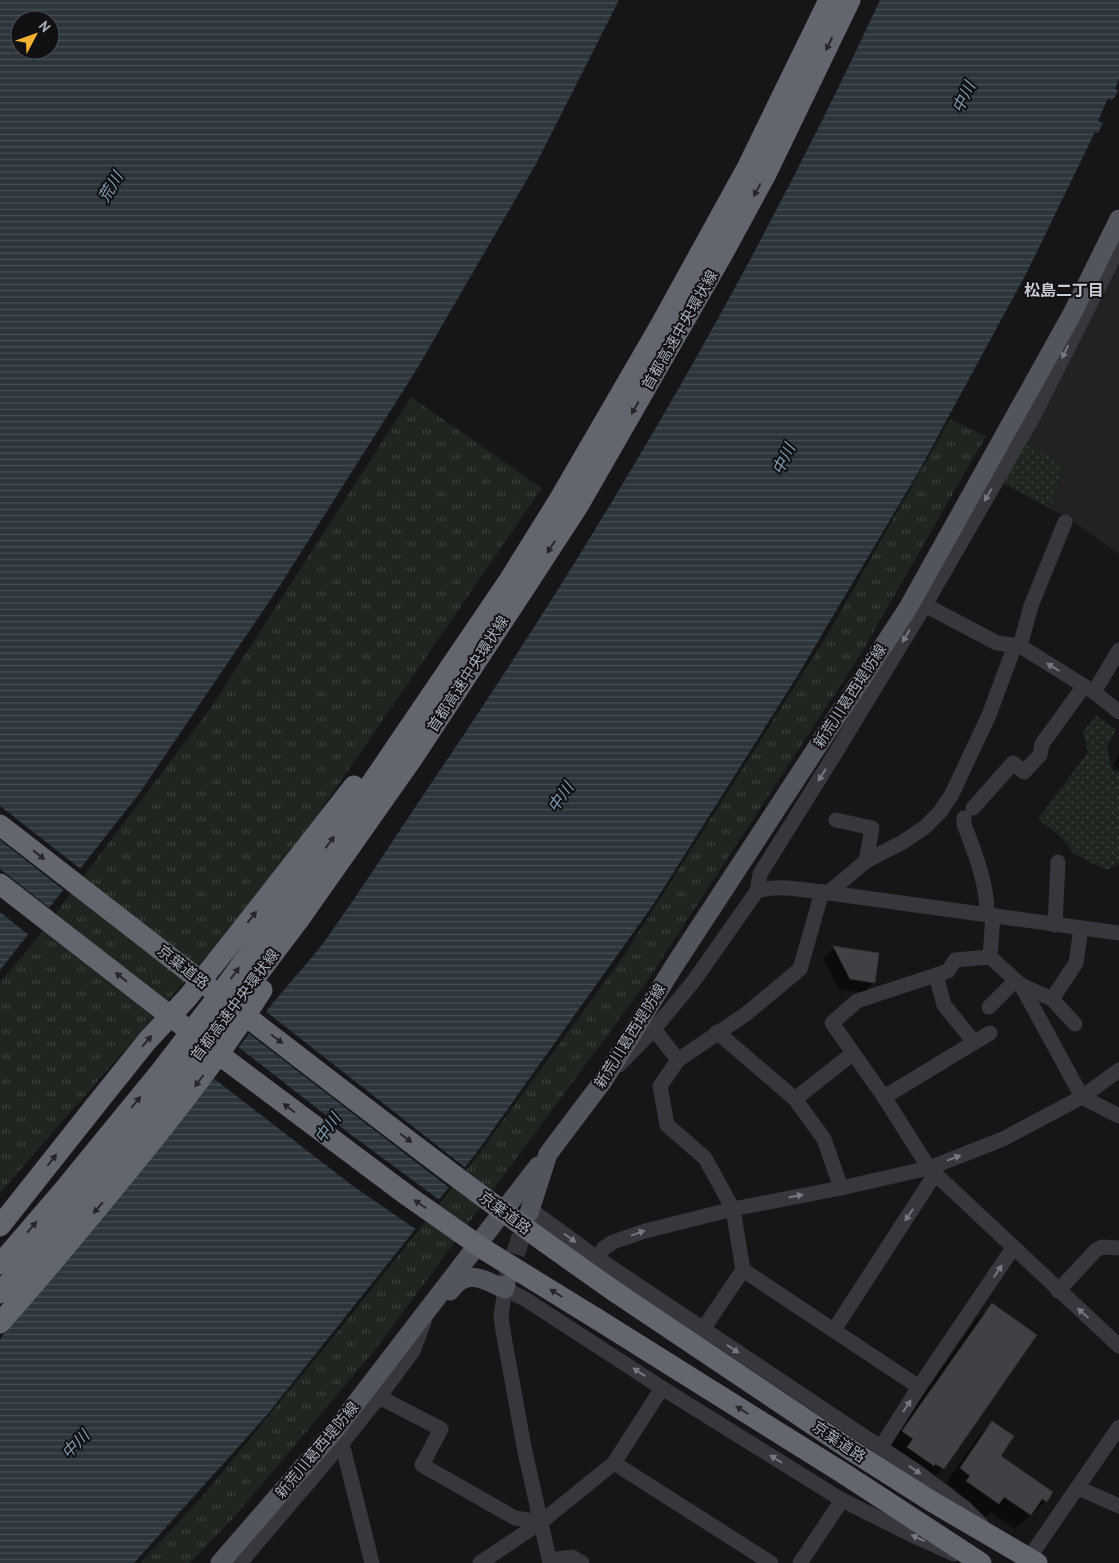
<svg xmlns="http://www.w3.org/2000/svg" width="1119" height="1563" font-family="'PT Sans','Noto Sans JP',sans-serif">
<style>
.built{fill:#222225}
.grass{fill:url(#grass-tufts)}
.park{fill:url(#park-dots)}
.water{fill:url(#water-rules);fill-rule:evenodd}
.pier{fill:#161618}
.shadow{fill:#0007}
.building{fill:#404145;stroke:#303034}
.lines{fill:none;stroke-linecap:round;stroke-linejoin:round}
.major-tunnel{stroke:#333438;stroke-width:19;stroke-dasharray:19 9;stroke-linecap:butt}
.minor{stroke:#37383d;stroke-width:15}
.major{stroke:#53555c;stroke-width:19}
.highway{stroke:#63666e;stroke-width:21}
.highway-bridge{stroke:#63666e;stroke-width:21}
.oneway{fill:#26262a}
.oneway2{fill:#757881}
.labels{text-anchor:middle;stroke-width:4;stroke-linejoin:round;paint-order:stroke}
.street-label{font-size:15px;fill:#a8adb8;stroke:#111113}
.water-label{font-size:16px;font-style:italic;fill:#7f9bb3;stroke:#111113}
.neighbourhood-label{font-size:16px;font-weight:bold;fill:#c9ccd4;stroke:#111113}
</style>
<defs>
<pattern id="grass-tufts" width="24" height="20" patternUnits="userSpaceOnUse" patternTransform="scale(1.25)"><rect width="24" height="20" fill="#1e261f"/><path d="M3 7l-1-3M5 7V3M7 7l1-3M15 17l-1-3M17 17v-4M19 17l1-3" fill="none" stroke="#3c433d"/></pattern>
<pattern id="park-dots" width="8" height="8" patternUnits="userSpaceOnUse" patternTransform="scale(1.25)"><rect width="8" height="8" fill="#1e261f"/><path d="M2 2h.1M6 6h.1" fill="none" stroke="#3c433d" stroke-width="1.8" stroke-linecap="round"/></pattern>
<pattern id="water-rules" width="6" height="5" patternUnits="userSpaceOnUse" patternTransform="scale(1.25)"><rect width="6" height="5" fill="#2c353c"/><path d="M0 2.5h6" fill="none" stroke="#485056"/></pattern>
</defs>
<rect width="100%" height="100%" fill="#161618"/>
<!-- built -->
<polygon class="built" points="1119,261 1119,554 1067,517 1051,509 1064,464 1023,441"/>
<!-- grass -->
<g class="grass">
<polygon points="411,397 542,488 273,880 0,1193 0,982 30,947 210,709"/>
<polygon points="950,419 986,436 859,657 648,980 375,1350 235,1516 190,1563 140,1563 202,1497 343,1325 472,1163 623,957 828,634"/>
</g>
<!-- park -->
<g class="park">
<polygon points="1023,441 1064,464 1051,509 1001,482"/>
<polygon points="1096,716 1116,729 1107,747 1112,771 1119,772 1119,864 1106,870 1074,854 1063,839 1038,819 1088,752 1083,732"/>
</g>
<!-- water -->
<g class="water">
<path d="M0,0H619L536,164L415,372L279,587L139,794L0,970ZM20,20H50V50H20Z"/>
<path d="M880,0H1119V79L1115,89L1118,91L1114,98H1113L1112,100L1108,98L1098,121L1103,123L1098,133L1095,132L1026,274L919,471L798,675L653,905L477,1152L266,1416L134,1563H0V1339C92,1233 180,1124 265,1013C285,987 308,964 327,938C361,890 393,840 426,791C597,540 752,276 880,0Z"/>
</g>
<!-- pier -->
<g class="pier">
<polygon points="0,806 82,870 65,891 0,840"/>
<polygon points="0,869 51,909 30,936 0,912"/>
<polygon points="264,1010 467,1169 451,1189 247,1032"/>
<polygon points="237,1046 350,1134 441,1201 417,1230 353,1186 212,1077"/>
</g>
<!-- shadow -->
<g class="shadow">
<polygon points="1119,754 1119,769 1113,766"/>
<polygon points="834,948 874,982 863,993 839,989 823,958"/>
<polygon points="992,1305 1035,1336 943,1468 928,1483 888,1446 977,1319"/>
<polygon points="992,1423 999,1457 1051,1493 1046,1501 1015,1529 990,1512 984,1518 953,1496 957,1490 946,1483 978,1437"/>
</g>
<!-- building -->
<g class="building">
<polygon points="833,946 879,953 875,983 850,979"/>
<polygon points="992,1303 1037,1335 944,1469 935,1464 934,1466 907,1447 913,1439 902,1431"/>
<polygon points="992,1421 1014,1436 1001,1456 1053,1492 1047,1502 1042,1499 1031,1515 1004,1497 999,1504 966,1481 970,1476 960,1468"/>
</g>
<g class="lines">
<!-- major-tunnel -->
<polyline class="major-tunnel" points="507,1281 528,1214"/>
<!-- minor -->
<g class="minor">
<polyline points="925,605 997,643 1020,646 1094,692 1119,712"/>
<polyline points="1020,646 1031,606 1065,522"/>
<polyline points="1094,692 1119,650"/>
<polyline points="973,808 1013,763 1024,772 1040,755 1042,744 1084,686"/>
<path d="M964,818V824C975,854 987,882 987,914"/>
<polyline points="836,820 872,828 866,861"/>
<path d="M757,891C778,884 801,890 822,892L1119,933"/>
<polyline points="822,892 800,969 746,1014 678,1060 660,1086 667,1125 705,1158 733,1209 743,1270 919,1387"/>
<polyline points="828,893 866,861 903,842 925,827 940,812 952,794 989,715 1015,645"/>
<polyline points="1055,925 1058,862"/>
<polyline points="990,957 993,915"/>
<polyline points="936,975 944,1005 974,1042"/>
<polyline points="1021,985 990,957 955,960 948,971 857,1001 832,1023 884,1097 929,1168 1119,1346"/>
<polyline points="1052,999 1076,963 1081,928"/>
<polyline points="989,1007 1015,981"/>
<polyline points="1075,1024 1052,999 1021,985 1082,1097 1119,1116"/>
<polyline points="654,1029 678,1060"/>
<polyline points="717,1032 795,1099 824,1139 841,1188"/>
<polyline points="619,1065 654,1029 693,982 757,891 760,874 833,757 925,605 1032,419 1119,247"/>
<polyline points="884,1097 990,1033"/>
<polyline points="795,1099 852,1054"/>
<polyline points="530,1209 597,1258 916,1471 965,1508 981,1524"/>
<polyline points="597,1258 604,1248 613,1242 645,1231 733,1209 841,1188 929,1168 1003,1139 1082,1097 1119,1070"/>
<polyline points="1058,1291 1096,1250 1102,1247 1119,1248"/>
<polyline points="703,1329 743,1270"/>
<polyline points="834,1330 935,1174"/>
<polyline points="379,1397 441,1429 422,1465 515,1518 541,1522"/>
<polyline points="342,1443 372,1563"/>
<polyline points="881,1447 919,1387 1013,1248"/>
<polyline points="614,1463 771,1563"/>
<polyline points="1078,1488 1119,1506"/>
<polyline points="1029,1558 1119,1427"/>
<polyline points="550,1560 572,1557 582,1563"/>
<polyline points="240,1563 342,1443 379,1397 413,1351 424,1322"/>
<polyline points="480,1563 541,1522 614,1463 662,1388"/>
<polyline points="550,1563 525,1452 503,1331 501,1316 505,1289 525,1299 662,1388 842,1500 916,1537 954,1554"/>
<polyline points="800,1563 842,1500"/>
</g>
<!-- major -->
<g class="major">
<polyline points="529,1213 548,1154 603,1081 674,966 908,608 1072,314 1119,219"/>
<path d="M450,1291C468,1267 483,1280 505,1289L506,1285"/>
<polyline points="220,1563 336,1429 538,1166"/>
</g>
<!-- highway -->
<g class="highway">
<polyline points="0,825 233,1006"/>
<polyline points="0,884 205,1043"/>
<polyline points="0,1226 95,1106"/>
<polyline points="617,1293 857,1454 931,1501 1037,1563"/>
<polyline points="597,1319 843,1473 981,1563"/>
</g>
<!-- highway-bridge -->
<g class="highway-bridge">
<path d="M238,1010C363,1106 487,1203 617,1293"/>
<polyline points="209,1047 408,1196 485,1250 597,1319"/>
<polyline points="95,1106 147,1041 188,997 239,933 354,786"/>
<polyline points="0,1264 67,1186 161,1071 223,990 358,803 508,582 559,500 660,326 747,168 829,0"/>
<polyline points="0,1293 82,1197 177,1081 298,921 412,759 522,592 578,506 722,255 766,174 850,0"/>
<path d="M0,1323C45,1272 89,1219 132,1166C178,1109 223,1052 262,990"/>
</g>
</g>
<!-- one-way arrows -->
<defs><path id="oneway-solid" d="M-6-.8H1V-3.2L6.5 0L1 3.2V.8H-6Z" transform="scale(1.25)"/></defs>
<g class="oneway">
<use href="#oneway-solid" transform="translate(829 44) rotate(116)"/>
<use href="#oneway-solid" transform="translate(757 190) rotate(118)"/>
<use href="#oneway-solid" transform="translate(635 408) rotate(120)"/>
<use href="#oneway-solid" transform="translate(551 547) rotate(123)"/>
<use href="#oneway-solid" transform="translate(330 842) rotate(-54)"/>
<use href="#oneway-solid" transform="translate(39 855) rotate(38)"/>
<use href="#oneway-solid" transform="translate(252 917) rotate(-52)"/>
<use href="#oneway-solid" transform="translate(235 973) rotate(-54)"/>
<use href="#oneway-solid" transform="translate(121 977) rotate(-142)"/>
<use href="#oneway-solid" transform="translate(277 1039) rotate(37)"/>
<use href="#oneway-solid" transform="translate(147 1041) rotate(-49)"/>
<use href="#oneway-solid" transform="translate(199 1081) rotate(127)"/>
<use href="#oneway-solid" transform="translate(136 1102) rotate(-51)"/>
<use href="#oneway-solid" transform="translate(289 1108) rotate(-143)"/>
<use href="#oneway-solid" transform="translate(406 1138) rotate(37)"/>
<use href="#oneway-solid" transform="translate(52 1160) rotate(-52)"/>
<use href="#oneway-solid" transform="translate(420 1204) rotate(-145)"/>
<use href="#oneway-solid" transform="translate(98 1208) rotate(130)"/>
<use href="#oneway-solid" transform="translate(32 1227) rotate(-49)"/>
<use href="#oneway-solid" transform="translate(556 1293) rotate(-148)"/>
<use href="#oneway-solid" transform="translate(742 1410) rotate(-148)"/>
</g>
<g class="oneway2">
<use href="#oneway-solid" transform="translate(1065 352) rotate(116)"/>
<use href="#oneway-solid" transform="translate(988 495) rotate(120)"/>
<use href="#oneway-solid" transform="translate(906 636) rotate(121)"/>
<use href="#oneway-solid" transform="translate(1053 667) rotate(-148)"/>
<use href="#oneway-solid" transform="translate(822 775) rotate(122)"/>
<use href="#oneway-solid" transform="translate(954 1158) rotate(-21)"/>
<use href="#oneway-solid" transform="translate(796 1196) rotate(-11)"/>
<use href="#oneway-solid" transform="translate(909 1215) rotate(123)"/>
<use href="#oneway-solid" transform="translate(638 1233) rotate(-20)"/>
<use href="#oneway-solid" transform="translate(570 1238) rotate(36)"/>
<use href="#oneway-solid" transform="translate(998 1271) rotate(-56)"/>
<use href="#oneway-solid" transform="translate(1083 1313) rotate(-138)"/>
<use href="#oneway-solid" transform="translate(733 1349) rotate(34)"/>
<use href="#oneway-solid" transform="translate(639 1372) rotate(-146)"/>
<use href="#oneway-solid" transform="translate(907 1406) rotate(-57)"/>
<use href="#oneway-solid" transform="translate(776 1459) rotate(-148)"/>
<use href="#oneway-solid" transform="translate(915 1470) rotate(34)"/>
<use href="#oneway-solid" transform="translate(918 1538) rotate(-155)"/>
</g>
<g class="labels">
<!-- street labels -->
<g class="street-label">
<text transform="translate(680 330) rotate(-60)" y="5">首都高速中央環状線</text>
<text transform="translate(468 674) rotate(-57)" y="5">首都高速中央環状線</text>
<text transform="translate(850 696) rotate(-57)" y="5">新荒川葛西堤防線</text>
<text transform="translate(183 967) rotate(38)" y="5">京葉道路</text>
<text transform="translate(235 1005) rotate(-53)" y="5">首都高速中央環状線</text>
<text transform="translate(630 1036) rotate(-58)" y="5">新荒川葛西堤防線</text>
<text transform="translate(505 1213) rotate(37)" y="5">京葉道路</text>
<text transform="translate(839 1442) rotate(34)" y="5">京葉道路</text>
<text transform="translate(317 1450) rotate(-50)" y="5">新荒川葛西堤防線</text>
</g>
<!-- water labels -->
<g class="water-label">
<text transform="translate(963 97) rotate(-64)" y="6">中川</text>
<text transform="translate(110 187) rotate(-59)" y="6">荒川</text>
<text transform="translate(783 459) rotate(-64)" y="6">中川</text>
<text transform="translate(560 797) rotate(-55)" y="6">中川</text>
<text transform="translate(327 1128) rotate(-55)" y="6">中川</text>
<text transform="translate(75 1444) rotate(-46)" y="6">中川</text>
</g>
<!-- neighbourhood labels -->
<g class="neighbourhood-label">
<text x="1064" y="296">松島二丁目</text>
</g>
</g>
<!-- north arrow -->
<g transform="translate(35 35) rotate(49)"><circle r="24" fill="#111113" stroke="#4d4f55"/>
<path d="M0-4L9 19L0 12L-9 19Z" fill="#f2b134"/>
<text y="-8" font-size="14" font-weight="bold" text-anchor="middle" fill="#a8adb8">N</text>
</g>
</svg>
